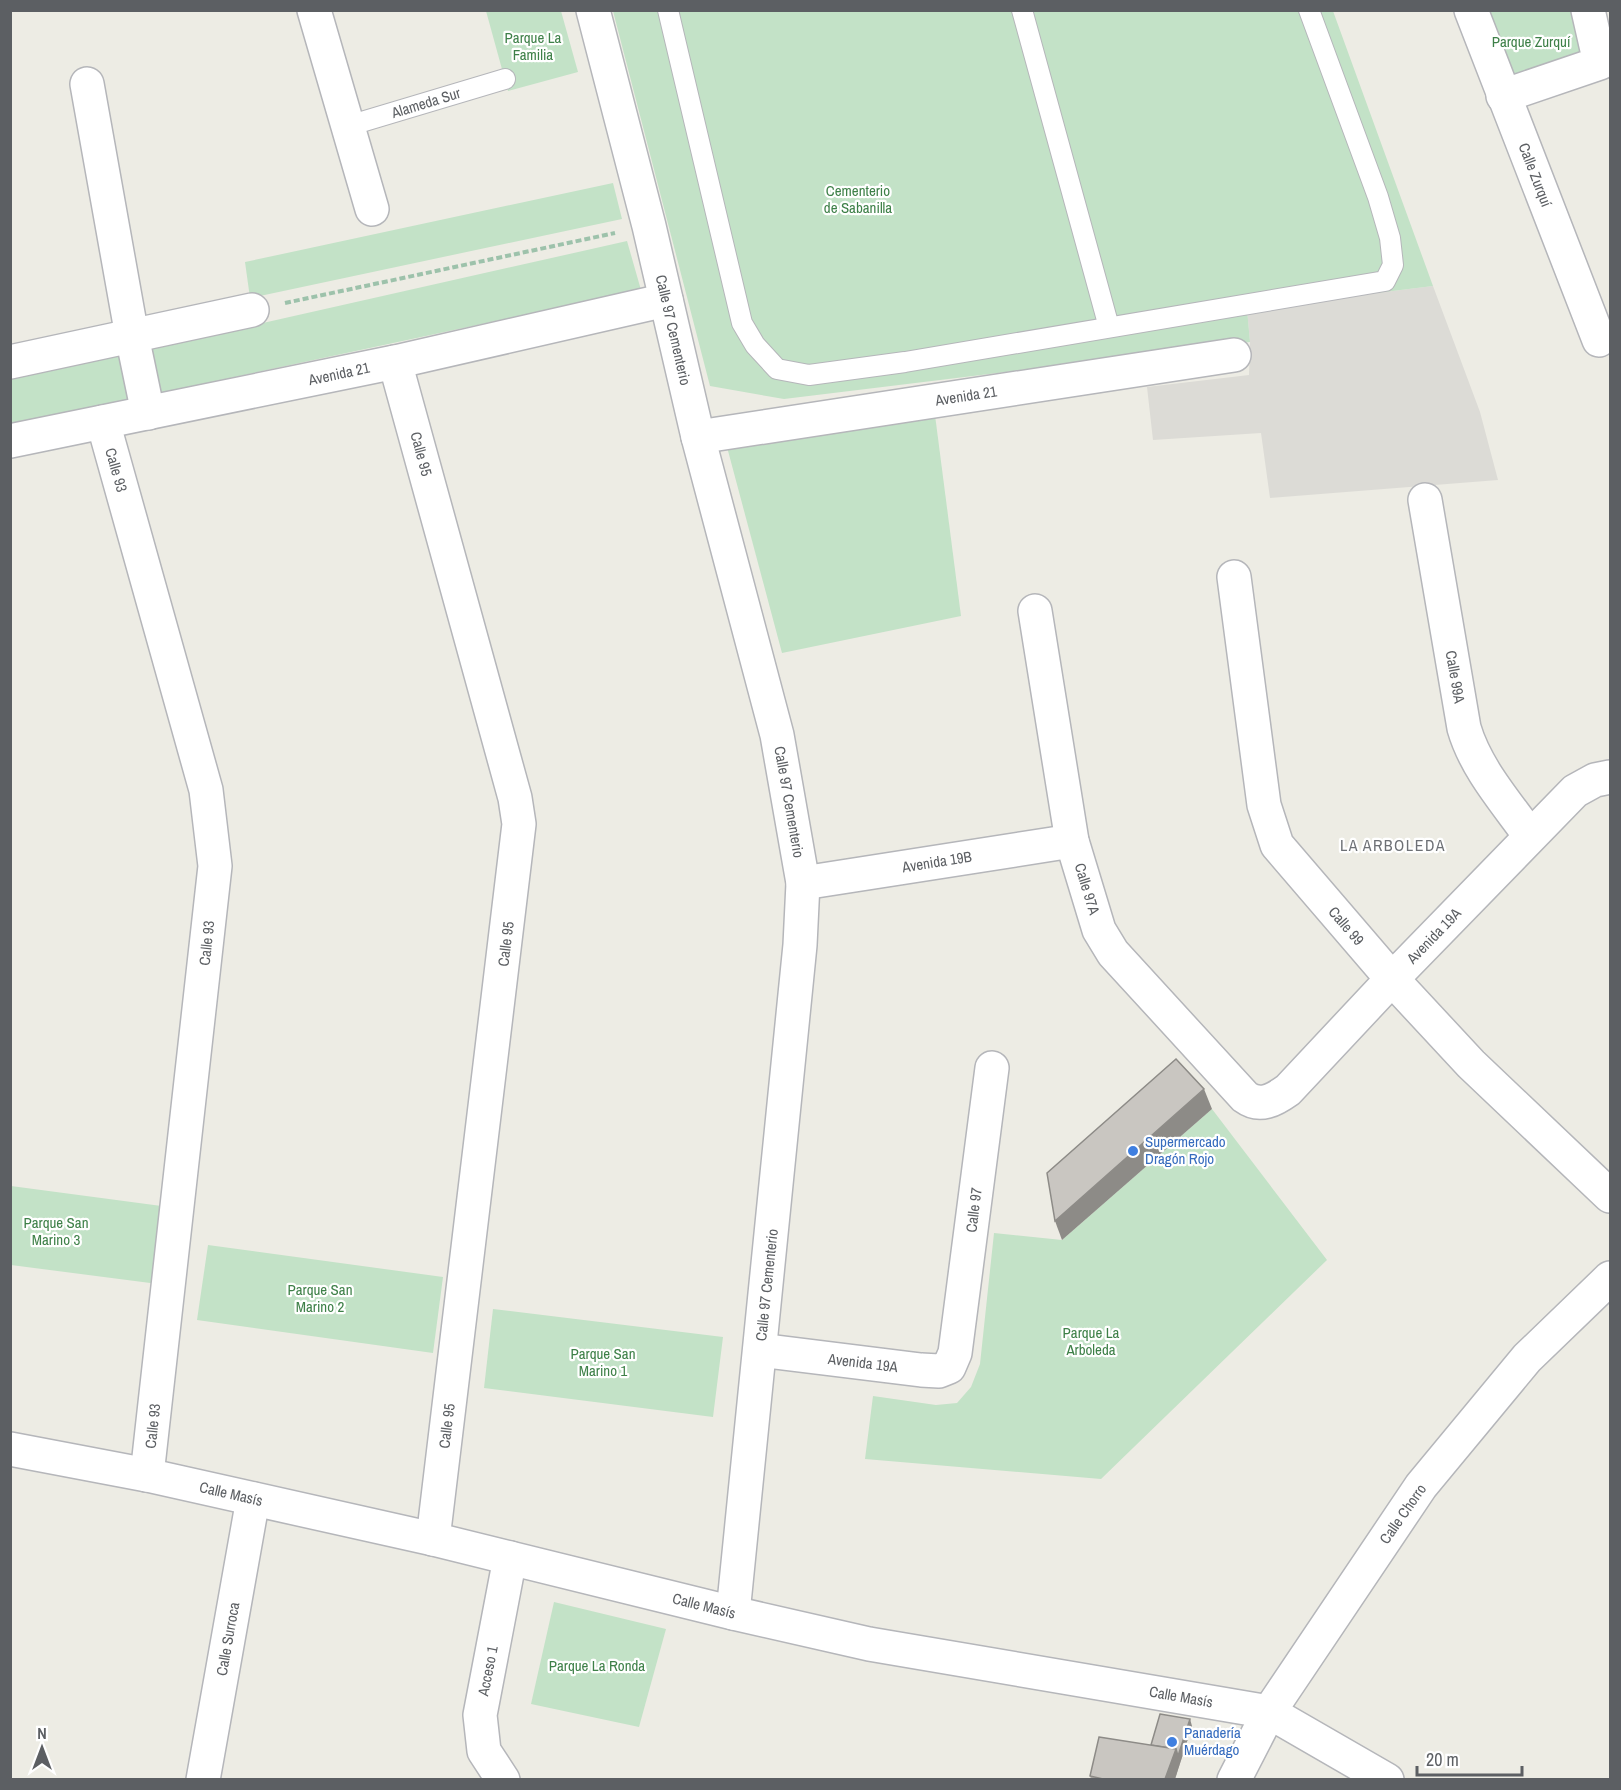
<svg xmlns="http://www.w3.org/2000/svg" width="1621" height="1790" font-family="'Archivo Narrow',sans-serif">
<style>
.industrial{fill:#dcdbd6}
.green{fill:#c3e2c7}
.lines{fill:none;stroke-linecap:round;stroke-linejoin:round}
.lane-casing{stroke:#b5b6ba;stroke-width:22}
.street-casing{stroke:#b5b6ba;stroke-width:36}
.path{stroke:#9dc2ab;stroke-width:4;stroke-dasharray:6 3;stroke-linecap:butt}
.lane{stroke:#fff;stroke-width:20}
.street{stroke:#fff;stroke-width:33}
.wall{fill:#adaaa6}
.shaded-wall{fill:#8d8b87}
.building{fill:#c9c6c1;stroke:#8d8b87;stroke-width:1.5}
.shop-dot{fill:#3f7fe0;stroke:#fff;stroke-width:2}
.labels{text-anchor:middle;stroke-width:4.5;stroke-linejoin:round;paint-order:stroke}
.park-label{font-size:15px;fill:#3e8048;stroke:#fff}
.street-label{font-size:15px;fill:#5c5f63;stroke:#fff}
.shop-label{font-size:15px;fill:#366cbe;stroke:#fff;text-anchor:start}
.neighbourhood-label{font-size:16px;letter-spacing:1.5px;fill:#6d7075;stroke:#fff}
</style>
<rect width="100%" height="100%" fill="#edece4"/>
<!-- industrial -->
<polygon class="industrial" points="1433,286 1480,412 1498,480 1270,498 1261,433 1153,440 1147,387 1249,375 1250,342 1247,309"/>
<!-- green -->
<g class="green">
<polygon points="486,11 561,11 578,72 508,91"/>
<polygon points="613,11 1333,11 1433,286 1247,309 1250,342 784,399 710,386"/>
<polygon points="1486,11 1574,11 1585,58 1510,83"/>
<polygon points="613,183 622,219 250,298 245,262"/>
<polygon points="627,241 641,290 160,393 152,348"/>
<polygon points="121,355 131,401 11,426 10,378"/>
<polygon points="935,415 961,616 782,653 727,447"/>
<polygon points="1212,1109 1327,1260 1101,1479 865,1459 873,1396 936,1405 957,1403 971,1387 980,1364 994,1233 1062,1240"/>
<polygon points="11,1186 169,1207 158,1284 11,1265"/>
<polygon points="208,1245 443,1277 433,1353 197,1320"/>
<polygon points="493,1309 723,1337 713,1417 484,1388"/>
<polygon points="554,1602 666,1629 639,1727 531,1704"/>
</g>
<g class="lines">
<defs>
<g id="lane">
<polyline points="668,10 742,323 755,345 777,369 809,375 905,362 1385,281 1393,265 1390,238 1378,197 1309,10"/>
<polyline points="1022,10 1109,327"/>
<polyline points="348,126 505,79"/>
</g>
<g id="street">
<polyline points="314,10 372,209"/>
<polyline points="593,10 649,226 698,437 777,735 803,883 800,945 733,1613"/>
<polyline points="1471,10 1599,340"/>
<polyline points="87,84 132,336 148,413"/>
<polyline points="1503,96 1600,63 1588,10"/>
<polyline points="10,362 252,310"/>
<polyline points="395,362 515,798 519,824 433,1539"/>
<polyline points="103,422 206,790 215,866 147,1475"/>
<polyline points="698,437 1234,355"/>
<polyline points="10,441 395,362 666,300"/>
<path d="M1425,500L1464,728C1476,769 1506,802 1530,836"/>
<polyline points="1234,577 1264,805 1277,845 1392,979 1471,1064 1610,1196"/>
<path d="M1035,611L1072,841L1099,930L1113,953L1245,1097C1260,1108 1274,1100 1288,1090L1392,979L1575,791L1595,780L1610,777"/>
<polyline points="803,883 1072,841"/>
<polyline points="760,1350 921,1370 939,1371 949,1367 955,1353 992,1068"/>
<polyline points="10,1449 147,1475 433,1539 733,1613 869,1644 1269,1712 1387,1780"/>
<polyline points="203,1780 253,1499"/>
<polyline points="503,1780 484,1751 480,1715 510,1558"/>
<polyline points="1234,1780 1269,1712 1421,1486 1527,1358 1610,1278"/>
</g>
</defs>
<!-- lane casing -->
<use href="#lane" class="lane-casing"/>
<!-- street casing -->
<use href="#street" class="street-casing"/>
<!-- path -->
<polyline class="path" points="285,303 615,233"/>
<!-- lane -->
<use href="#lane" class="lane"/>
<!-- street -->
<use href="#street" class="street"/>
</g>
<!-- wall -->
<polygon class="wall" points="1192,1726 1175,1779 1091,1779 1090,1776 1151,1745"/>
<!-- shaded-wall -->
<g class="shaded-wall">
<polygon points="1204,1089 1212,1109 1062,1240 1055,1221"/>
<polygon points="1190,1719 1192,1726 1175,1779 1165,1779 1176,1749"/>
</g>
<!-- building -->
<g class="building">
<polygon points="1176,1059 1204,1089 1055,1221 1047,1173"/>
<polygon points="1160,1714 1190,1719 1178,1756 1176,1749 1151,1745"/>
<polygon points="1099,1737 1176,1749 1165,1779 1103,1779 1090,1776"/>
</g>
<!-- markers -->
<g class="shop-dot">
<circle cx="1133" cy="1151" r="6"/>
<circle cx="1172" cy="1742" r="6"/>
</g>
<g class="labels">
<!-- park labels -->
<g class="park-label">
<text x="533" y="43">Parque La<tspan x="533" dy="17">Familia</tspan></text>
<text x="1531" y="47">Parque Zurquí</text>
<text x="858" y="196">Cementerio<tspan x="858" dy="17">de Sabanilla</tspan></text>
<text x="56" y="1228">Parque San<tspan x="56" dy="17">Marino 3</tspan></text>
<text x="320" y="1295">Parque San<tspan x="320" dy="17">Marino 2</tspan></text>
<text x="1091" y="1338">Parque La<tspan x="1091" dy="17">Arboleda</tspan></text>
<text x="603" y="1359">Parque San<tspan x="603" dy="17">Marino 1</tspan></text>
<text x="597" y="1671">Parque La Ronda</text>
</g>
<!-- street labels -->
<g class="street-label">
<text transform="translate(426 103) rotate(-17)" y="5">Alameda Sur</text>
<text transform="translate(1535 175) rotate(69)" y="5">Calle Zurquí</text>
<text transform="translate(673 330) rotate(77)" y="5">Calle 97 Cementerio</text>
<text transform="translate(339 374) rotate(-12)" y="5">Avenida 21</text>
<text transform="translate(966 396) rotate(-9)" y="5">Avenida 21</text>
<text transform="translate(421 454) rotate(75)" y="5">Calle 95</text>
<text transform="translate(116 470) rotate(74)" y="5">Calle 93</text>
<text transform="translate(1455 677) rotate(80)" y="5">Calle 99A</text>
<text transform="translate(789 802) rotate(80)" y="5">Calle 97 Cementerio</text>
<text transform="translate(937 862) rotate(-9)" y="5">Avenida 19B</text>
<text transform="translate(1087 889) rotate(73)" y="5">Calle 97A</text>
<text transform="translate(1346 926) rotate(49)" y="5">Calle 99</text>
<text transform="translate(1434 936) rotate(-46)" y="5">Avenida 19A</text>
<text transform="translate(207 943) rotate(-84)" y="5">Calle 93</text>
<text transform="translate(506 944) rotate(-83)" y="5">Calle 95</text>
<text transform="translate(974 1210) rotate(-83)" y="5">Calle 97</text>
<text transform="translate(767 1285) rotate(-84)" y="5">Calle 97 Cementerio</text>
<text transform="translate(863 1363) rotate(7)" y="5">Avenida 19A</text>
<text transform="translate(153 1426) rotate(-84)" y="5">Calle 93</text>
<text transform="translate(447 1426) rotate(-83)" y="5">Calle 95</text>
<text transform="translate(231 1494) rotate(13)" y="5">Calle Masís</text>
<text transform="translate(1403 1514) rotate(-55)" y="5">Calle Chorro</text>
<text transform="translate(704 1606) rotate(14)" y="5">Calle Masís</text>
<text transform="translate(228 1639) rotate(-80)" y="5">Calle Surroca</text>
<text transform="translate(488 1671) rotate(-79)" y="5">Acceso 1</text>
<text transform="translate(1181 1697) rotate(10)" y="5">Calle Masís</text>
</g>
<!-- shop labels -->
<g class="shop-label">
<text x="1145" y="1147">Supermercado<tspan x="1145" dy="17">Dragón Rojo</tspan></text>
<text x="1184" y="1738">Panadería<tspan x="1184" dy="17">Muérdago</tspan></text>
</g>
<!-- neighbourhood labels -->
<g class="neighbourhood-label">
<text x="1393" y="851">LA ARBOLEDA</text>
</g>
</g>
<!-- border -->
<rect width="1621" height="1790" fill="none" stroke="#5c5f63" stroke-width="24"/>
<!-- north arrow -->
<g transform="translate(42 1748)" stroke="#ffffff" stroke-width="4.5" paint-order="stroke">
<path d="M0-4.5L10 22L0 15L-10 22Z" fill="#5c5f63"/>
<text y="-9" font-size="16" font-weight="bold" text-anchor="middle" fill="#5c5f63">N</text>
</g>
<!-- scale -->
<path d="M1417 1766v9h105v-9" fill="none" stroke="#5c5f63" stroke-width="3"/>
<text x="1426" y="1766" font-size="18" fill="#5c5f63" stroke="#ffffff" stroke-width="4.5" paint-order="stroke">20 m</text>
</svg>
